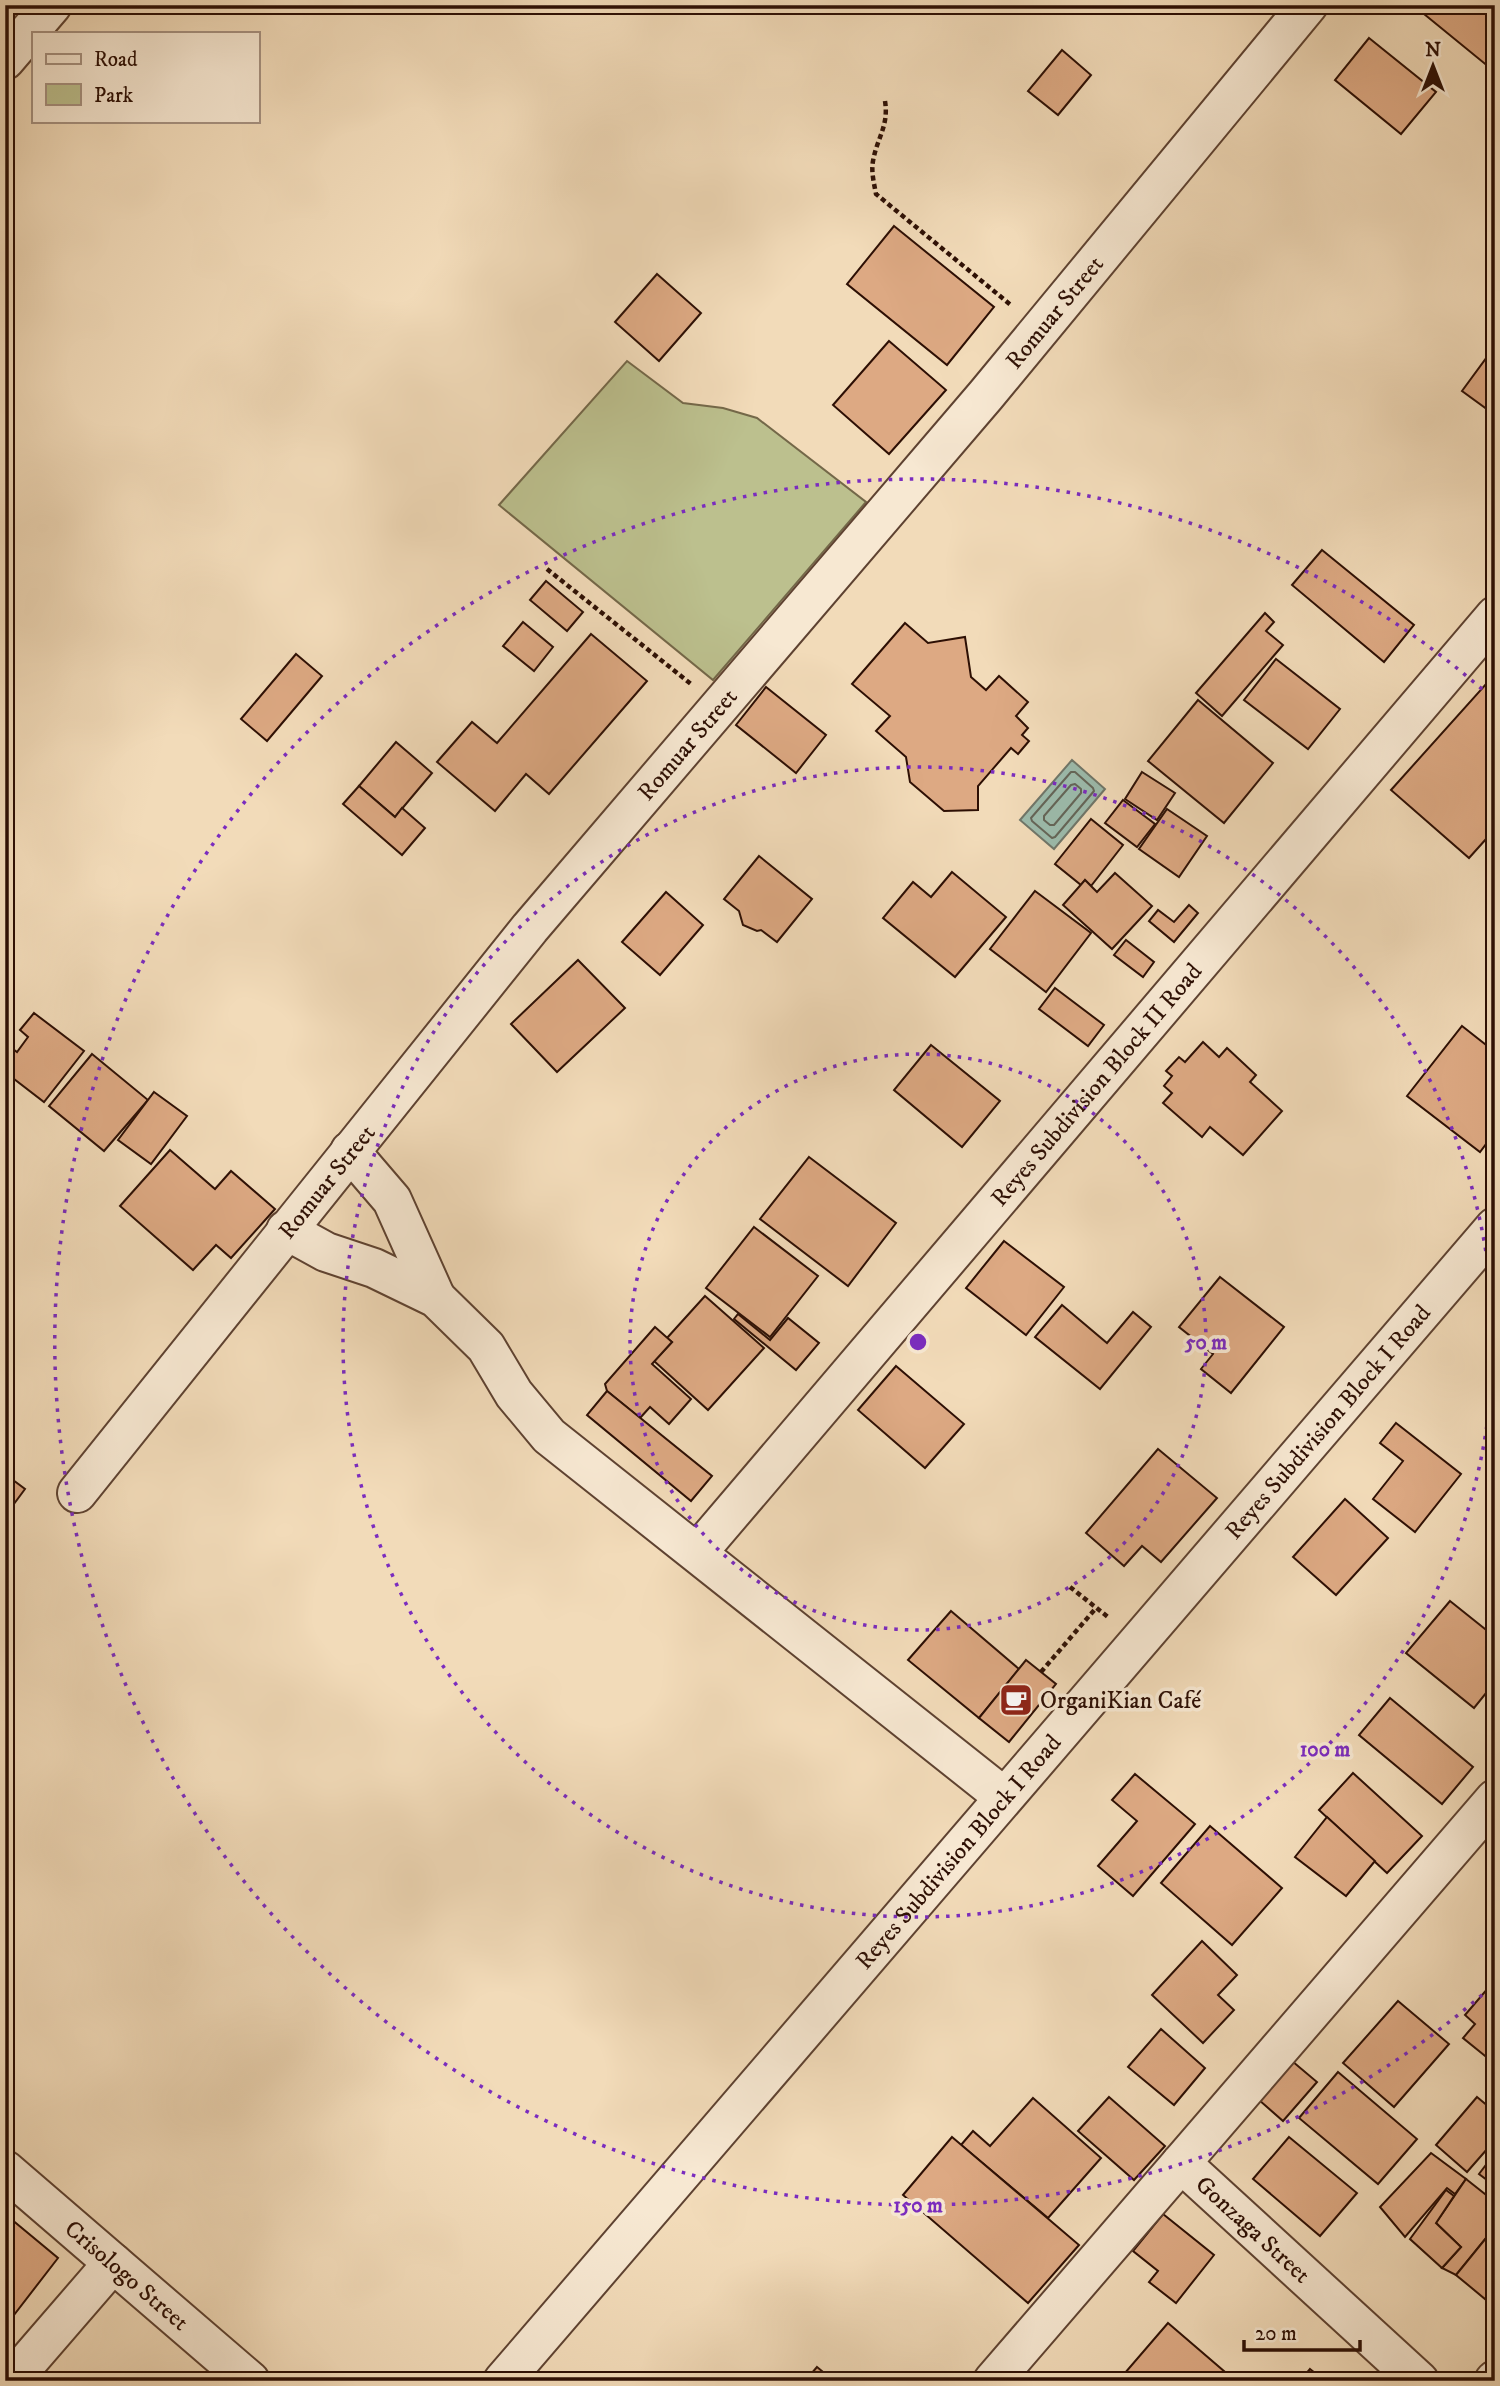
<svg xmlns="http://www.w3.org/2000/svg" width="1500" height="2386" font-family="'IM FELL DW Pica',serif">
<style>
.green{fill:#bcc08e;stroke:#746849;stroke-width:2}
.water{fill:#9cbbac;stroke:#707669;stroke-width:2}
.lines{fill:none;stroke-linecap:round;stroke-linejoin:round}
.shore{stroke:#646558;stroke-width:2}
.building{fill:#dda983;stroke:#2d0f04;stroke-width:2}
.minor-casing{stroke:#5e4231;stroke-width:42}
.path{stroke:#2d0f04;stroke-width:4.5;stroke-dasharray:5 3.5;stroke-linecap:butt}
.minor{stroke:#f7e8d2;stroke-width:38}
.ring{fill:none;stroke:#7b2cbf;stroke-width:3.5;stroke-dasharray:3.5 7}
.labels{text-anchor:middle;stroke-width:7;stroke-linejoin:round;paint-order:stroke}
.street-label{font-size:24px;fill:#2d0f04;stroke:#f7e8d2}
.poi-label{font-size:24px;fill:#2d0f04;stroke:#f7e8d2;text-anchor:start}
.centre{fill:#7b2cbf;stroke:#f7e8d2;stroke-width:3.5}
.ring-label{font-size:21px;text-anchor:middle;font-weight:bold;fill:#7b2cbf;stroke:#f7e8d2;stroke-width:7;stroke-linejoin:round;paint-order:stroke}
</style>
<rect width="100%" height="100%" fill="#f2dbb9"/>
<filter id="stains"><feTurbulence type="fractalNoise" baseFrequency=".00286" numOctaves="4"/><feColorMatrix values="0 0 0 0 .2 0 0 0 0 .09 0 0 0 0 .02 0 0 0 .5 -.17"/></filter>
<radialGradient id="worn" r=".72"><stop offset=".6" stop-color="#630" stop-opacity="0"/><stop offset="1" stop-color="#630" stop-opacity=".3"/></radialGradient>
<!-- green -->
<polygon class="green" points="627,361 683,403 723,408 757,418 866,502 713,680 499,505"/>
<!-- water -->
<polygon class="water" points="1072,760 1105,789 1054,849 1020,820"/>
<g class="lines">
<!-- shore -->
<g class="shore">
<polygon points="1071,772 1075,772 1093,788 1094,791 1055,837 1052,838 1032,821 1031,818"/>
<polygon points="1075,784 1081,789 1081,793 1054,825 1050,825 1044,820 1044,816 1071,785"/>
</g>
</g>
<!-- building -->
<g class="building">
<polygon points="1413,5 1486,5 1495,13 1495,72"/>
<polygon points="1369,38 1436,92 1401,134 1335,80"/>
<polygon points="1062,50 1091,75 1058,115 1028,91"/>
<polygon points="894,226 994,307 947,365 847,284"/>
<polygon points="657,274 701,313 659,361 615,322"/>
<polygon points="889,341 946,390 889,454 833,405"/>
<polygon points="1487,357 1495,363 1495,415 1462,391"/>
<polygon points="1322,550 1414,625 1384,662 1292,585"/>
<polygon points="546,581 583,612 567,631 530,600"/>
<polygon points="1265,613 1274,622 1266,631 1283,645 1222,716 1196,693"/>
<polygon points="523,622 553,647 534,671 503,646"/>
<polygon points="905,623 928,643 965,637 971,677 986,690 999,676 1028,702 1016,716 1028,728 1022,735 1029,741 1018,754 1011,748 978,786 978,810 944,811 910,782 906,757 876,731 890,716 852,684"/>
<polygon points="591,634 647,681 549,794 526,774 495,811 437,762 472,722 497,743"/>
<polygon points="296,654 322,676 267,741 241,719"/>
<polygon points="1276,659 1340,709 1308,749 1244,700"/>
<polygon points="1495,674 1495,829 1469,858 1391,790"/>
<polygon points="766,687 826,735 796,773 736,725"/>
<polygon points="1198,700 1273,763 1224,823 1148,761"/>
<polygon points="396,742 432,773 395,817 359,786"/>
<polygon points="1142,772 1175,793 1157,820 1125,799"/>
<polygon points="359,786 395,817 402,808 425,828 402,855 343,804"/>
<polygon points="1123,800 1155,824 1137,847 1105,823"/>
<polygon points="1167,809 1207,836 1179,877 1139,849"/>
<polygon points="1091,819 1123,845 1091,886 1085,880 1081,885 1055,864"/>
<polygon points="759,856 812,899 777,942 761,930 757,931 743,925 739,911 724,899"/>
<polygon points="952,872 1006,917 955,977 883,918 913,882 931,897"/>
<polygon points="1115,873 1152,906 1112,949 1063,905 1085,880 1097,892"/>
<polygon points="1035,891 1091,933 1046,992 990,949"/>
<polygon points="666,892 703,925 660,975 622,942"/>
<polygon points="1189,905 1198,913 1174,942 1149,921 1158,910 1174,922"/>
<polygon points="1126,940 1154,962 1143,977 1114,955"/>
<polygon points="578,960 625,1008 557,1072 511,1024"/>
<polygon points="1055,988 1104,1025 1088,1046 1039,1009"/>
<polygon points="34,1013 84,1051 44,1102 5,1072 5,1043 17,1052 28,1037 20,1030"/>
<polygon points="1462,1026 1495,1052 1495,1132 1480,1152 1407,1096"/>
<polygon points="1203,1042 1219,1057 1227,1048 1256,1075 1250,1082 1282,1111 1243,1155 1210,1127 1202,1137 1163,1103 1172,1093 1164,1086 1172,1076 1166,1071 1179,1057 1185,1062"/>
<polygon points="931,1045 1000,1101 962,1147 894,1090"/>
<polygon points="92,1054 148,1100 104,1151 49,1106"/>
<polygon points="154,1092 187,1116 151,1164 118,1140"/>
<polygon points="170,1150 215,1189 231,1171 275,1209 231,1258 216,1245 193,1270 120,1206"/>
<polygon points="809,1157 896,1223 848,1286 760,1219"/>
<polygon points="754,1227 818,1276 770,1337 706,1288"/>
<polygon points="1004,1241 1064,1287 1026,1335 966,1288"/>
<polygon points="1220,1277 1284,1327 1231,1393 1201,1369 1213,1354 1179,1327"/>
<polygon points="705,1296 764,1348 708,1410 654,1361 672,1342 667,1338"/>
<polygon points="1062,1305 1107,1343 1133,1312 1151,1327 1100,1389 1035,1337"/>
<polygon points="738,1314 770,1340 788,1318 819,1343 796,1370 734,1319"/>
<polygon points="655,1327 672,1342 652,1364 691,1399 669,1424 650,1407 640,1418 607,1391 605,1384"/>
<polygon points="896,1366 964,1424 925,1468 858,1410"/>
<polygon points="607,1391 712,1476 691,1501 587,1415"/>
<polygon points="1396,1423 1461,1474 1415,1532 1373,1499 1403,1461 1380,1443"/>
<polygon points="1158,1449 1217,1498 1161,1562 1142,1546 1124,1566 1086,1533"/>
<polygon points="5,1474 25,1489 5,1516"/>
<polygon points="1345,1499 1388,1538 1336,1595 1293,1557"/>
<polygon points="1450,1601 1495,1637 1495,1682 1474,1708 1406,1653"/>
<polygon points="951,1611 1019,1669 979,1718 908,1660"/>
<polygon points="1026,1660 1056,1684 1009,1742 979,1718"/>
<polygon points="1390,1698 1473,1767 1442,1804 1359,1735"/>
<polygon points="1353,1773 1422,1836 1387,1873 1319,1810"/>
<polygon points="1135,1774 1195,1824 1133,1896 1098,1866 1137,1821 1112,1800"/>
<polygon points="1327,1817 1375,1861 1346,1896 1295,1857"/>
<polygon points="1210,1826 1282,1888 1232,1945 1161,1883"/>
<polygon points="1202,1941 1237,1975 1218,1995 1234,2010 1203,2043 1152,1995"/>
<polygon points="1495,1980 1495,2064 1463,2038 1475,2024 1465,2015"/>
<polygon points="1398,2001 1449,2044 1394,2107 1343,2063"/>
<polygon points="1161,2029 1205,2068 1174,2105 1128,2067"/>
<polygon points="1292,2061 1317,2082 1283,2121 1259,2100"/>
<polygon points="1338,2072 1417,2139 1378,2184 1299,2118"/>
<polygon points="1109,2097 1165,2146 1134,2180 1078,2131"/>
<polygon points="1477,2097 1495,2112 1495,2140 1467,2172 1436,2145"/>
<polygon points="1033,2098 1101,2158 1048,2218 961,2145 973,2131 990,2146"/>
<polygon points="952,2137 1079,2245 1028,2303 903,2195"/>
<polygon points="1289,2137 1357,2193 1320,2236 1253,2179"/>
<polygon points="1431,2153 1466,2179 1455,2194 1447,2188 1405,2237 1380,2207"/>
<polygon points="1495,2153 1495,2186 1479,2174"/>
<polygon points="1466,2179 1495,2202 1495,2227 1456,2275 1442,2268 1461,2247 1436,2223"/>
<polygon points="1446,2190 1454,2196 1436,2223 1461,2247 1442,2268 1410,2239"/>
<polygon points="5,2214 58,2258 7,2324 5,2323"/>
<polygon points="1163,2214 1214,2255 1176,2303 1149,2282 1158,2271 1133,2251"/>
<polygon points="1495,2227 1495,2287 1485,2299 1456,2275"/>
<polygon points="1168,2323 1232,2378 1230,2381 1118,2381"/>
<polygon points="817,2367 834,2381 805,2381"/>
<polygon points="1310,2369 1325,2381 1300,2381"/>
</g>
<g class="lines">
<defs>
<g id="minor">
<polyline points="5,60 52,5"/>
<polyline points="350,1151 392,1200 436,1298"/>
<polyline points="286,1230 326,1252 374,1268 436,1298 486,1347 514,1394 549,1436 1004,1797"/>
<path id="s1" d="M77,1493L530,928L986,395L1308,5"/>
<path id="s2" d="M698,1552L1495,616"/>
<path id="s3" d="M1181,2163L1419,2381"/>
<path id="s4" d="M5,2170L250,2381"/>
<polyline points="11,2381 113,2263"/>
<path id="s5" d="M503,2381L1495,1227"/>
<polyline points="993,2381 1495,1799"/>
<polyline points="1494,2381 1495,2380"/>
</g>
</defs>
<!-- minor casing -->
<use href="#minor" class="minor-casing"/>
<!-- path -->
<g class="path">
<path d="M885,101C889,126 877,138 873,161C871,172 874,183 876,194L1012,306"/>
<polyline points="547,569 691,684"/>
<polyline points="1070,1587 1108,1617"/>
<polyline points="1041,1672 1096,1608"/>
</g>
<!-- minor -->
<use href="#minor" class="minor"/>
</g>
<!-- distance rings -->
<g class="ring">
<circle cx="918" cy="1342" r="288"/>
<circle cx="918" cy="1342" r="575"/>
<path d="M1490 1988A863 863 0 1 1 1490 696"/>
</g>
<!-- icons -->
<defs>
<symbol id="cafe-square" viewBox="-11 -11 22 22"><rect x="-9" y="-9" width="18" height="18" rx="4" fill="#8f2418" stroke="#f7e8d2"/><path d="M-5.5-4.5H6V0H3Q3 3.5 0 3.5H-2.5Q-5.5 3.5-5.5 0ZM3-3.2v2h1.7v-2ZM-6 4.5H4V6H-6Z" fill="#fff"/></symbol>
</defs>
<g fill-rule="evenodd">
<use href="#cafe-square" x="997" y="1681" width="38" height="38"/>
</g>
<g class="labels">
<!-- street labels -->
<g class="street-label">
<text dy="8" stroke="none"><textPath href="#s1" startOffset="1533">Romuar Street</textPath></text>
<text dy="8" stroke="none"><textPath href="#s1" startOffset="966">Romuar Street</textPath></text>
<text dy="8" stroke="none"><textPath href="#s2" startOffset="614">Reyes Subdivision Block II Road</textPath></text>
<text dy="8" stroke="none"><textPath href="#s1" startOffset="399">Romuar Street</textPath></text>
<text dy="8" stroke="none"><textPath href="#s5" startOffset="1265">Reyes Subdivision Block I Road</textPath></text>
<text dy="8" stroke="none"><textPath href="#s5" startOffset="698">Reyes Subdivision Block I Road</textPath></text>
<text dy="8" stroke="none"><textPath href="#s3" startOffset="98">Gonzaga Street</textPath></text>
<text dy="8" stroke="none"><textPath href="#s4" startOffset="161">Crisologo Street</textPath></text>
</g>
<!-- poi labels -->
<g class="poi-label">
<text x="1040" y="1708">OrganiKian Café</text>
</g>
</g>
<circle cx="918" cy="1342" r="10" class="centre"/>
<g class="ring-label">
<text x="1206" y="1349">50 m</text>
<text x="1325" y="1756">100 m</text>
<text x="918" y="2212">150 m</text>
</g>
<!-- margin -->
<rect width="1500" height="2386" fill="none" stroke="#f2dbb9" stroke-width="28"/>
<rect x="7" y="7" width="1486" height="2372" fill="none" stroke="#2d0f04" stroke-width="3.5"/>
<rect x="14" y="14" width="1472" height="2358" fill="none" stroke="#2d0f04" stroke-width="2"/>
<!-- legend -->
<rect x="32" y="32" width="228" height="91" fill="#f7e8d2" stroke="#a69180" stroke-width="2"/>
<rect x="46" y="54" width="35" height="10" fill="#f7e8d2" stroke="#a69180" stroke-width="2"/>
<text x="94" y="66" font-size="21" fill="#2d0f04">Road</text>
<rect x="46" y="84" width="35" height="21" fill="#bcc08e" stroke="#a69180" stroke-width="2"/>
<text x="94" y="102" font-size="21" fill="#2d0f04">Park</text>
<!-- north arrow -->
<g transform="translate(1433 66)" stroke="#f7e8d2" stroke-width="5" paint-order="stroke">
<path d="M0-5L12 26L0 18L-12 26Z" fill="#2d0f04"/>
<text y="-10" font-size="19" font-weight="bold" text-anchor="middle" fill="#2d0f04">N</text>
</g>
<!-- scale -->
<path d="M1244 2340v10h116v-10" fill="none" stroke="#2d0f04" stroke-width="3.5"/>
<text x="1255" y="2340" font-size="21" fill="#2d0f04" stroke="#f7e8d2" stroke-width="5" paint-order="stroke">20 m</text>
<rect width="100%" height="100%" filter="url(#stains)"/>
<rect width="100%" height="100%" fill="url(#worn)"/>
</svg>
